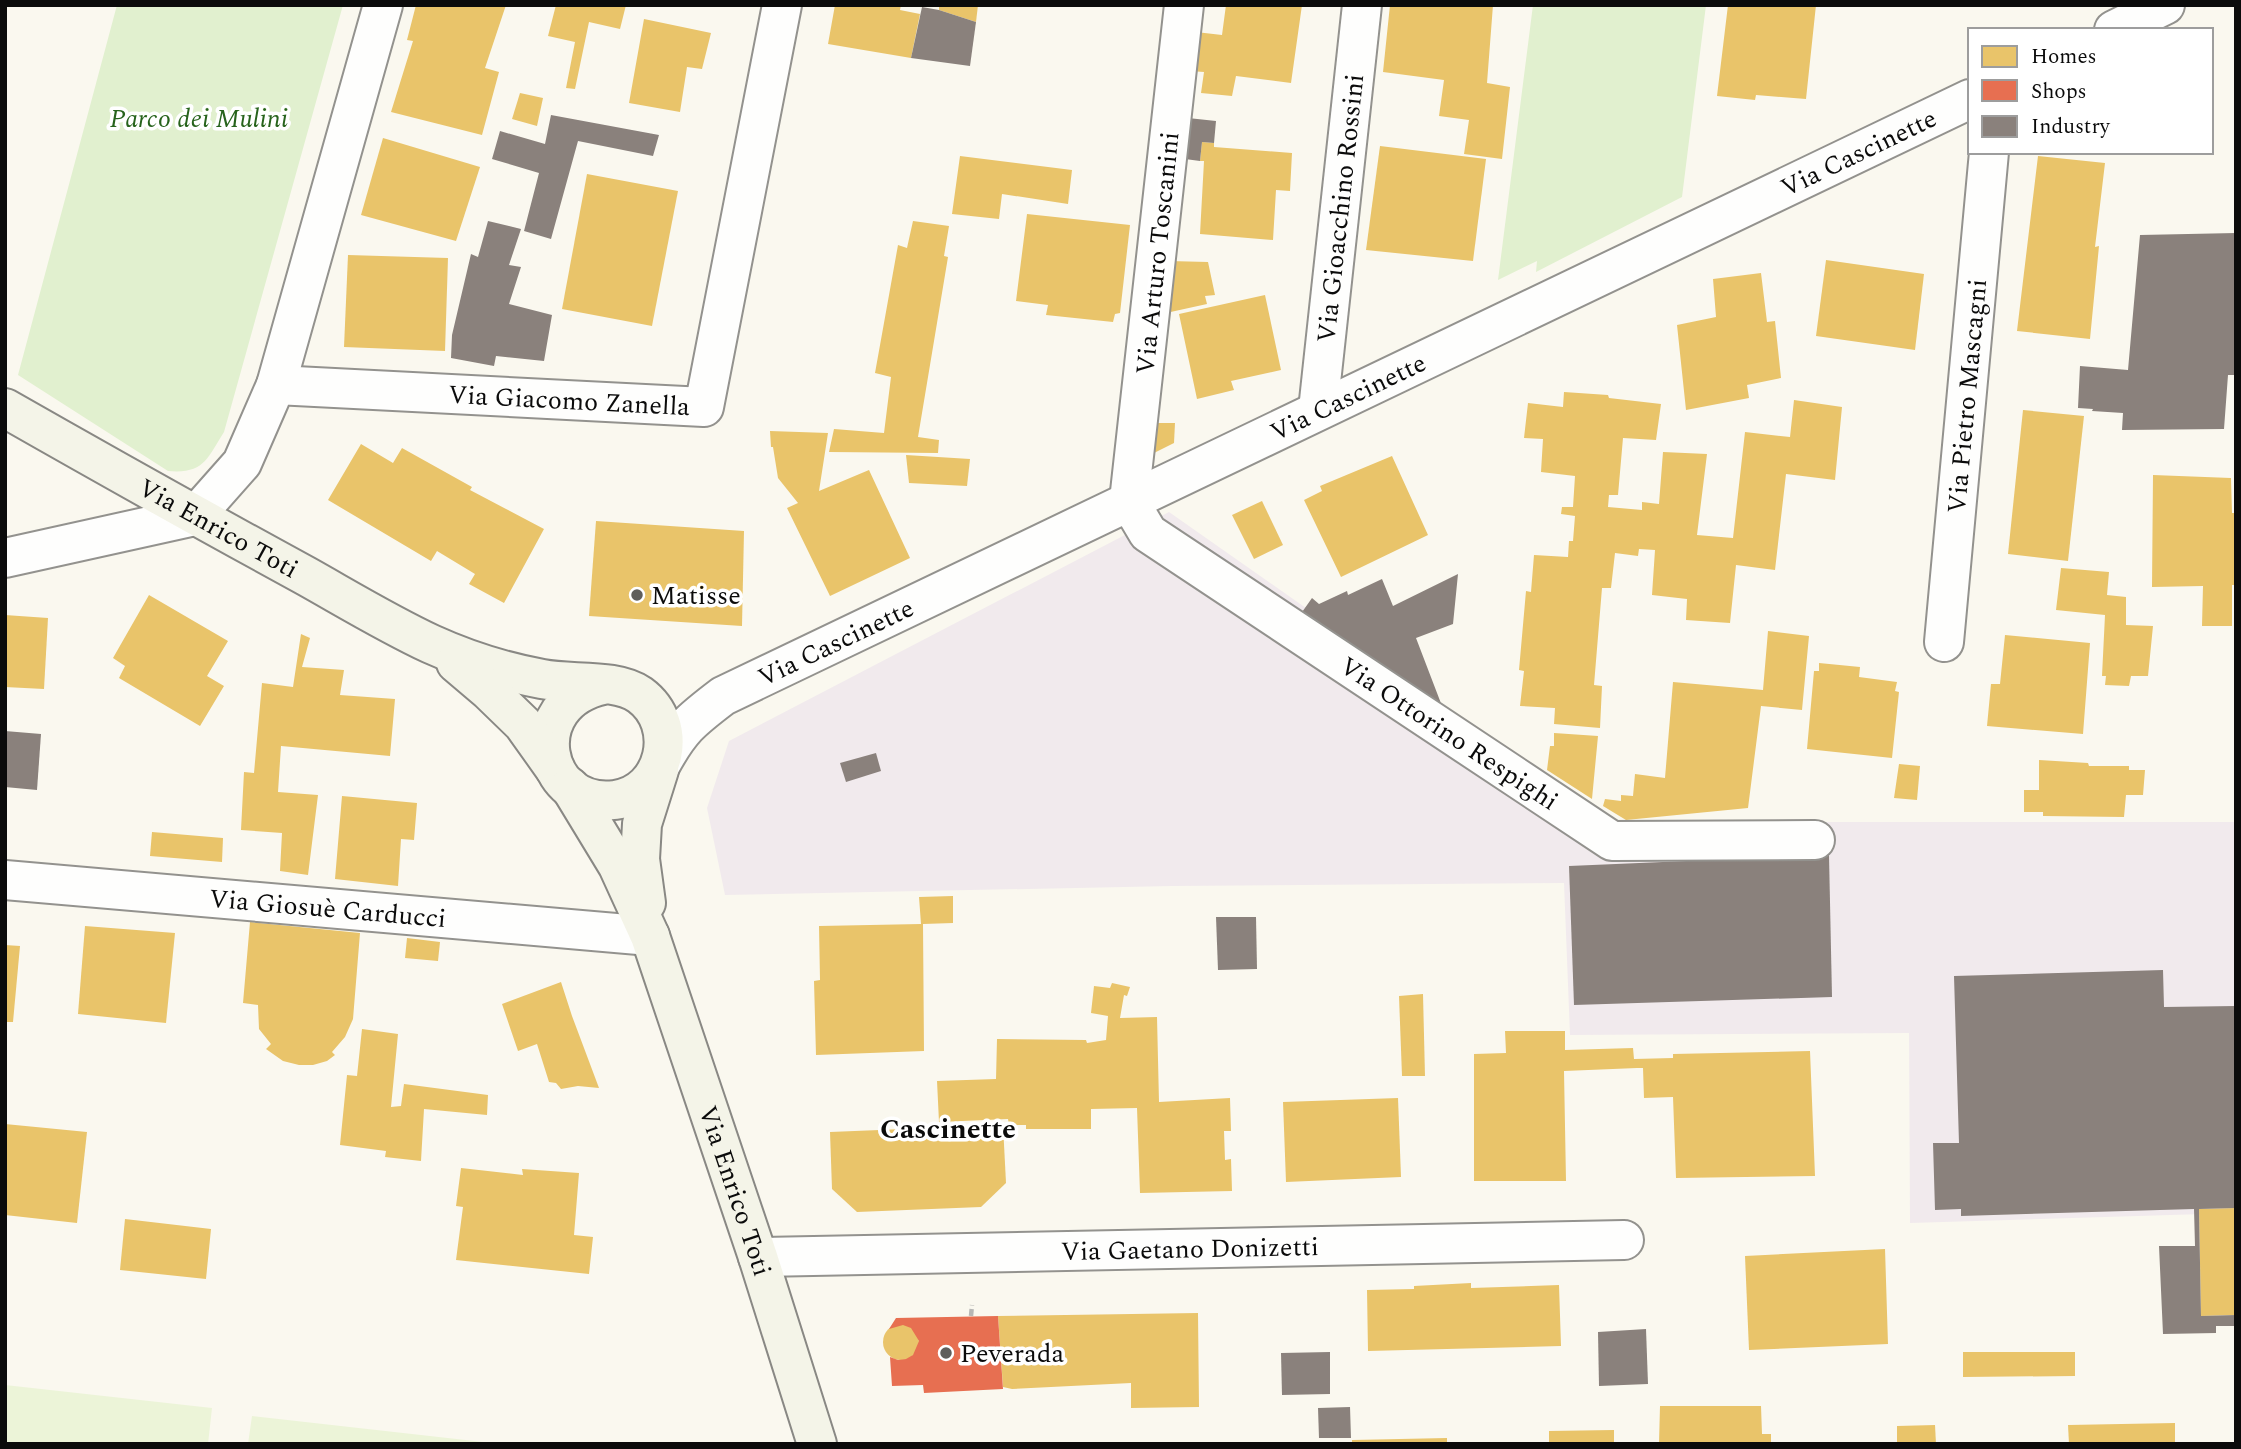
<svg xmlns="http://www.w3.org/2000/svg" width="2241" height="1449" font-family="Spectral,serif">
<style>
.industrial{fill:#f1eaed}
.green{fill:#e1f0cf}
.pitch{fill:#ecf4d8}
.homes{fill:#e9c46a}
.shops{fill:#e76f51}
.industry{fill:#8a817c}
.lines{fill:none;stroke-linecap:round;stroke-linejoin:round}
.street-casing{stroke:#93928e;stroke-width:42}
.secondary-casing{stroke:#898884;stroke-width:42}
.path{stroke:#b7b7b5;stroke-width:4.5;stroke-dasharray:7 3.5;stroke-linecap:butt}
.street{stroke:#fefefd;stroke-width:38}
.secondary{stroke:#f4f4e8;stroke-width:38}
.poi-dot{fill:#5f5e5b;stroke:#fff;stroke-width:2.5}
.labels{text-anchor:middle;stroke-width:7;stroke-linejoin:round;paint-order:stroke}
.park-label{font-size:26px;font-style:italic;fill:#27631c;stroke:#fff}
.street-label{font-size:26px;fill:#0b0b0b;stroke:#fff}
.poi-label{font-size:26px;fill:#0b0b0b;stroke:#fff;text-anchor:start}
.neighbourhood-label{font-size:28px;font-weight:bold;fill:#0b0b0b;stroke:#fff}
</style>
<rect width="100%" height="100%" fill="#faf8ef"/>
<!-- industrial -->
<polygon class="industrial" points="1169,512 1611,822 2236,822 2236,1213 1910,1223 1909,1033 1570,1035 1564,883 1172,886 725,895 707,808 729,741"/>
<!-- green -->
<g class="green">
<path d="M117,5H343L224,432C207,459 204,474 168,471L18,375Z"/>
<polygon points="1533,5 1706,5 1682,197 1536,272 1537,261 1498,280"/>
</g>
<!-- pitch -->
<g class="pitch">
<polygon points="5,1385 212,1408 208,1444 5,1444"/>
<polygon points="252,1416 501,1444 248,1444"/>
</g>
<!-- homes -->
<g class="homes">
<polygon points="416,5 506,5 485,68 499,72 482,135 391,112 413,41 407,40"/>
<polygon points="556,5 626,5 620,29 589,22 575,89 566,88 575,42 548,36"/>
<polygon points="835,5 901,5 900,10 920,14 911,58 828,44"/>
<polygon points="939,5 978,5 976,22 939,10"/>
<polygon points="1226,5 1302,5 1291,83 1236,76 1232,96 1201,93 1204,72 1190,71 1196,32 1222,35"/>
<polygon points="1390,5 1493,5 1487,83 1510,87 1502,159 1464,154 1469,120 1439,116 1444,80 1383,72"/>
<polygon points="1728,5 1816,5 1806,99 1756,95 1755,100 1717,96"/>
<polygon points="644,19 711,33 702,69 687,67 680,112 629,103"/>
<polygon points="520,93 543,98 537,126 512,119"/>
<polygon points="383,138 480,167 456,241 361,215"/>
<polygon points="1202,142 1214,143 1214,147 1292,153 1290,191 1276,190 1273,240 1200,234 1204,161 1200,161"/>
<polygon points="1380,146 1486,159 1473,261 1366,250"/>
<polygon points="960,156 1072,170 1068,204 1002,194 999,219 952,214"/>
<polygon points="2038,156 2105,163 2095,247 2099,246 2090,339 2017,331"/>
<polygon points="587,174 678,191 652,326 562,309"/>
<polygon points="1027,214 1130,225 1120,313 1115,314 1113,322 1046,315 1048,305 1016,301"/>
<polygon points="913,221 949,226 944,256 948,257 918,437 939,440 938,453 829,452 834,429 884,433 891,377 875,373 898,245 907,248"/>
<polygon points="348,255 448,258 445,351 344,347"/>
<polygon points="1826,260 1924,274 1915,350 1816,336"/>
<polygon points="1169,261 1208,262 1215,295 1205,296 1207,304 1166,313"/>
<polygon points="1761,273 1767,322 1775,321 1781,378 1747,385 1749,398 1686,410 1677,325 1716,317 1713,279"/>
<polygon points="1265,295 1281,370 1231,381 1234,390 1197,399 1179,314"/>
<polygon points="1564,392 1608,395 1609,398 1661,404 1656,440 1623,438 1618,495 1609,495 1608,507 1642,510 1642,502 1659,504 1663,452 1707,454 1697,535 1733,538 1745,432 1790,437 1794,400 1842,407 1835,480 1786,474 1775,570 1736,565 1730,623 1686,620 1687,599 1652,595 1655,550 1639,549 1638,556 1615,553 1611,588 1602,588 1594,685 1602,686 1600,728 1554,724 1555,708 1520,706 1524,671 1519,670 1526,591 1531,592 1534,555 1568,557 1569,541 1573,541 1575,516 1561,514 1562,507 1573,507 1575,476 1541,472 1543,439 1524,438 1528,403 1563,407"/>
<polygon points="2023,410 2084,416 2068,561 2008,554"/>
<polygon points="1152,423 1175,423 1174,443 1148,456"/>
<polygon points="770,431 828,433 819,491 869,470 910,558 830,596 787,508 798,503 778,478 773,447 771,447"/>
<polygon points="361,444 393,463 402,448 472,487 470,490 544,529 504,603 469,584 475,574 437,551 431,561 328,500"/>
<polygon points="906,455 970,459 967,486 909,483"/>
<polygon points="1392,456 1428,535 1341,577 1304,500 1322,491 1320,486"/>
<polygon points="2153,475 2231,478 2232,513 2236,513 2236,585 2232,585 2232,626 2202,626 2203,586 2152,587"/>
<polygon points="1262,501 1283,545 1254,559 1232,515"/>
<polygon points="596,521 744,531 742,626 589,616"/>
<polygon points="2061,568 2109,572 2107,595 2126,597 2126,625 2153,626 2148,676 2131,676 2129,686 2105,685 2106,676 2102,676 2105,615 2056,610"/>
<polygon points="149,595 228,641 207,676 224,686 200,726 119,678 125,666 113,658"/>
<polygon points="5,615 48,618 44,689 5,687"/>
<polygon points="1768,631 1809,636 1802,710 1761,706 1748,808 1626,820 1603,806 1605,799 1621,801 1621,795 1633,796 1635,774 1665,778 1673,682 1763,690"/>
<polygon points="301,634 310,638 302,667 344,670 340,695 395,699 390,756 281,746 278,792 318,795 308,875 280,871 282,833 241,830 244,772 254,773 262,683 293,687"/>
<polygon points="2005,635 2090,643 2083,734 1987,726 1991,684 2000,684"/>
<polygon points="1819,663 1860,667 1859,677 1897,682 1895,691 1899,692 1892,758 1807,749 1814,671 1819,671"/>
<polygon points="1554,733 1598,736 1592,799 1547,770 1550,746 1554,746"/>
<polygon points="2039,760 2088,763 2089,766 2129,766 2129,770 2145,770 2143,795 2126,795 2124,817 2043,816 2043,812 2024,812 2024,790 2039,790"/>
<polygon points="1899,764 1920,766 1917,800 1894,798"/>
<polygon points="342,796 417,803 414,840 401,839 398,886 335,879"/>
<polygon points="152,832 223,838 222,862 150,856"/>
<polygon points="953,896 953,923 923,924 924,1051 816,1055 814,981 820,980 819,926 921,924 919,897"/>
<polygon points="250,922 360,933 353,1019 345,1037 332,1052 335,1055 327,1061 313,1065 299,1065 283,1061 266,1049 271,1044 259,1029 258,1005 243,1003"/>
<polygon points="85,926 175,933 166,1023 78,1014"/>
<polygon points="407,938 440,942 438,961 405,958"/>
<polygon points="5,945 20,946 13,1022 5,1022"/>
<polygon points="561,982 572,1016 599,1088 578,1086 561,1089 556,1083 549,1082 537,1044 518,1051 502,1004"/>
<polygon points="1112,983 1130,987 1127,996 1124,995 1120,1018 1157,1017 1159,1102 1230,1098 1231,1131 1224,1131 1225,1160 1231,1159 1232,1191 1140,1193 1137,1108 1091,1109 1091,1129 1026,1129 1026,1125 1009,1125 1008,1119 939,1122 937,1081 996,1079 997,1039 1086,1040 1087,1043 1106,1040 1108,1016 1091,1013 1094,986 1110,988"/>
<polygon points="1423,994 1425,1076 1402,1076 1399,996"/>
<polygon points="362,1029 398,1034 391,1107 401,1106 404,1084 488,1095 487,1115 424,1109 421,1161 385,1157 386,1151 340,1145 347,1075 357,1076"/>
<polygon points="1505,1031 1565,1031 1565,1050 1633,1048 1634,1059 1673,1058 1673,1054 1810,1051 1815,1176 1676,1178 1673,1097 1644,1098 1643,1068 1637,1068 1564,1071 1566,1181 1474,1181 1474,1054 1506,1053"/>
<polygon points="1398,1098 1401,1177 1286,1182 1283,1102"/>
<polygon points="5,1124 87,1132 77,1223 5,1215"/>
<polygon points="1003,1125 1006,1183 981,1207 857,1212 832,1189 830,1132"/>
<polygon points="461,1168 523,1175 522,1169 579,1173 574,1235 593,1237 589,1274 456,1260 463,1207 456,1206"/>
<polygon points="2236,1208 2236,1315 2201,1316 2199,1209"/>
<polygon points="125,1219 211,1229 206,1279 120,1270"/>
<polygon points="1885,1249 1888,1344 1749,1350 1745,1256"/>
<polygon points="1471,1283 1471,1288 1559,1285 1561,1346 1368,1351 1367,1290 1414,1289 1414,1286"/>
<polygon points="1198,1313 1199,1407 1131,1408 1131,1383 1012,1389 1003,1387 998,1316"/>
<circle cx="901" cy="1342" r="18"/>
<polygon points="1963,1352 2075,1352 2075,1376 1963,1377"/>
<polygon points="1660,1406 1761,1406 1762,1434 1771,1434 1771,1444 1659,1444"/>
<polygon points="2175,1423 2175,1444 2069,1444 2068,1425"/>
<polygon points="1935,1425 1936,1444 1897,1444 1897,1426"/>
<polygon points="1614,1430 1614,1444 1549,1444 1549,1431"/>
<polygon points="1447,1438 1447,1444 1352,1444 1352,1440"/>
</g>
<!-- shops -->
<polygon class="shops" points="998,1316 1003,1389 924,1393 923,1385 892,1386 890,1357 898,1360 906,1359 913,1355 919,1341 911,1328 903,1325 889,1329 896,1318"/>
<!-- industry -->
<g class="industry">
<polygon points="922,7 939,10 976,22 970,66 911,58"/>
<polygon points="551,115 659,135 653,156 578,141 551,239 524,231 539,173 492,159 500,131 545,144"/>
<polygon points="1188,118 1216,121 1214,143 1202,142 1200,161 1185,159"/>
<polygon points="488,221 521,229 509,265 521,267 509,304 552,315 544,361 496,356 494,366 451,358 452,335 471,254 478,257"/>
<polygon points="2236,233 2236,375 2228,375 2224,429 2122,430 2123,413 2092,411 2093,409 2078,408 2080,366 2128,370 2140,235"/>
<polygon points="1458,574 1453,624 1416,638 1442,706 1300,615 1312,598 1319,604 1347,591 1348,595 1382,579 1393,606"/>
<polygon points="5,731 41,734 37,790 5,787"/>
<polygon points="876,753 881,771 846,782 840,763"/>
<polygon points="1829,855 1832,997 1574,1005 1569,866"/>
<polygon points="1216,917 1256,917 1257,969 1218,970"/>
<polygon points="2163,970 2164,1007 2236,1006 2236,1208 2199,1209 2201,1316 2236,1315 2236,1326 2216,1326 2216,1333 2163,1334 2159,1246 2195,1246 2194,1209 1961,1216 1961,1209 1935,1210 1933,1143 1959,1143 1954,976"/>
<polygon points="1646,1329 1648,1384 1599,1386 1598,1332"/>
<polygon points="1330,1352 1330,1394 1282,1395 1281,1353"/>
<polygon points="1350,1407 1351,1438 1319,1438 1318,1408"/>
</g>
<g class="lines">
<defs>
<g id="street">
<path id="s1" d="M1184,5L1129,501L1148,533L1612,841L1815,840"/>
<polyline points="2114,30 2165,5"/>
<polyline points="276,385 383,5"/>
<path id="s2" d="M1318,410L1362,5"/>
<path id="s3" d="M5,558L195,516L242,463L276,385L704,407L782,5"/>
<path id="s4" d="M1944,642L1989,152"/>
<path id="s5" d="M660,766C680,729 690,721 723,696L1970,99"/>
<path id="s6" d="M5,880L650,936"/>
<path id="s7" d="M758,1257L1624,1240"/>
</g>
<g id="secondary">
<path id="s8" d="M5,408C105,465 205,521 306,576C347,599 388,624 431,644C466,660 505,672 542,679C571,685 616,678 640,695C681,725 666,793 615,800C541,809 521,703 603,685"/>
<polyline points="456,663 489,691 523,724 555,769"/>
<path id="s9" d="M570,787L618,866L650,936L758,1257L817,1444"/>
<polyline points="646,903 640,859 642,824 659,770"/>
</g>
</defs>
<!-- street casing -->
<use href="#street" class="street-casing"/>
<!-- secondary casing -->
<use href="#secondary" class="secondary-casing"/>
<!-- path -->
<polyline class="path" points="971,1316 972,1305"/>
<!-- street -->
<use href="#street" class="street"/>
<!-- secondary -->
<use href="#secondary" class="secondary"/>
</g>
<!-- markers -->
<g class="poi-dot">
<circle cx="637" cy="595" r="7"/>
<circle cx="946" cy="1353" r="7"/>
</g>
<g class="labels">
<!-- park labels -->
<g class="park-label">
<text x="199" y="127">Parco dei Mulini</text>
</g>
<!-- street labels -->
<g class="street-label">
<text dy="9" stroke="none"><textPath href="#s5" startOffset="1354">Via Cascinette</textPath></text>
<text dy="9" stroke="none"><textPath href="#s2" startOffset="203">Via Gioacchino Rossini</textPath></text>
<text transform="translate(1157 253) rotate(-84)" y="9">Via Arturo Toscanini</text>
<text dy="9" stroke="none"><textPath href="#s5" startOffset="788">Via Cascinette</textPath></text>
<text dy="9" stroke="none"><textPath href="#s4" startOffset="247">Via Pietro Mascagni</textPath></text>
<text dy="9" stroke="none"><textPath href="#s3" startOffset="644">Via Giacomo Zanella</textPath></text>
<text dy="9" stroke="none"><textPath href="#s8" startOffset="245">Via Enrico Toti</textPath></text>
<text dy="9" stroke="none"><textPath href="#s5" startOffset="220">Via Cascinette</textPath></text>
<text dy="9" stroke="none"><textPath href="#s1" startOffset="898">Via Ottorino Respighi</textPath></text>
<text dy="9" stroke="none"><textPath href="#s6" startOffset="324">Via Giosuè Carducci</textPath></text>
<text dy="9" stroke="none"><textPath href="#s9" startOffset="438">Via Enrico Toti</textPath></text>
<text dy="9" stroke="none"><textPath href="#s7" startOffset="432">Via Gaetano Donizetti</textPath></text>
</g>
<!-- poi labels -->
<g class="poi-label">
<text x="651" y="604">Matisse</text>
<text x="960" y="1362">Peverada</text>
</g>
<!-- neighbourhood labels -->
<g class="neighbourhood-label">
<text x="948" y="1138">Cascinette</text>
</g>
</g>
<!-- border -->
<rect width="2241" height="1449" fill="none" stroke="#0b0b0b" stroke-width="14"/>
<!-- legend -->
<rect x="1968" y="28" width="245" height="126" fill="#ffffff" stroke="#9d9d9d" stroke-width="2"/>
<rect x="1982" y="46" width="35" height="21" fill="#e9c46a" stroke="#9d9d9d" stroke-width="2"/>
<text x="2031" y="63" font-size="21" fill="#0b0b0b">Homes</text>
<rect x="1982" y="80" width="35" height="21" fill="#e76f51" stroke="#9d9d9d" stroke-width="2"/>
<text x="2031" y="98" font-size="21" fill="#0b0b0b">Shops</text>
<rect x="1982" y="116" width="35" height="21" fill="#8a817c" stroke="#9d9d9d" stroke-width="2"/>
<text x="2031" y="133" font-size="21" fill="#0b0b0b">Industry</text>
</svg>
